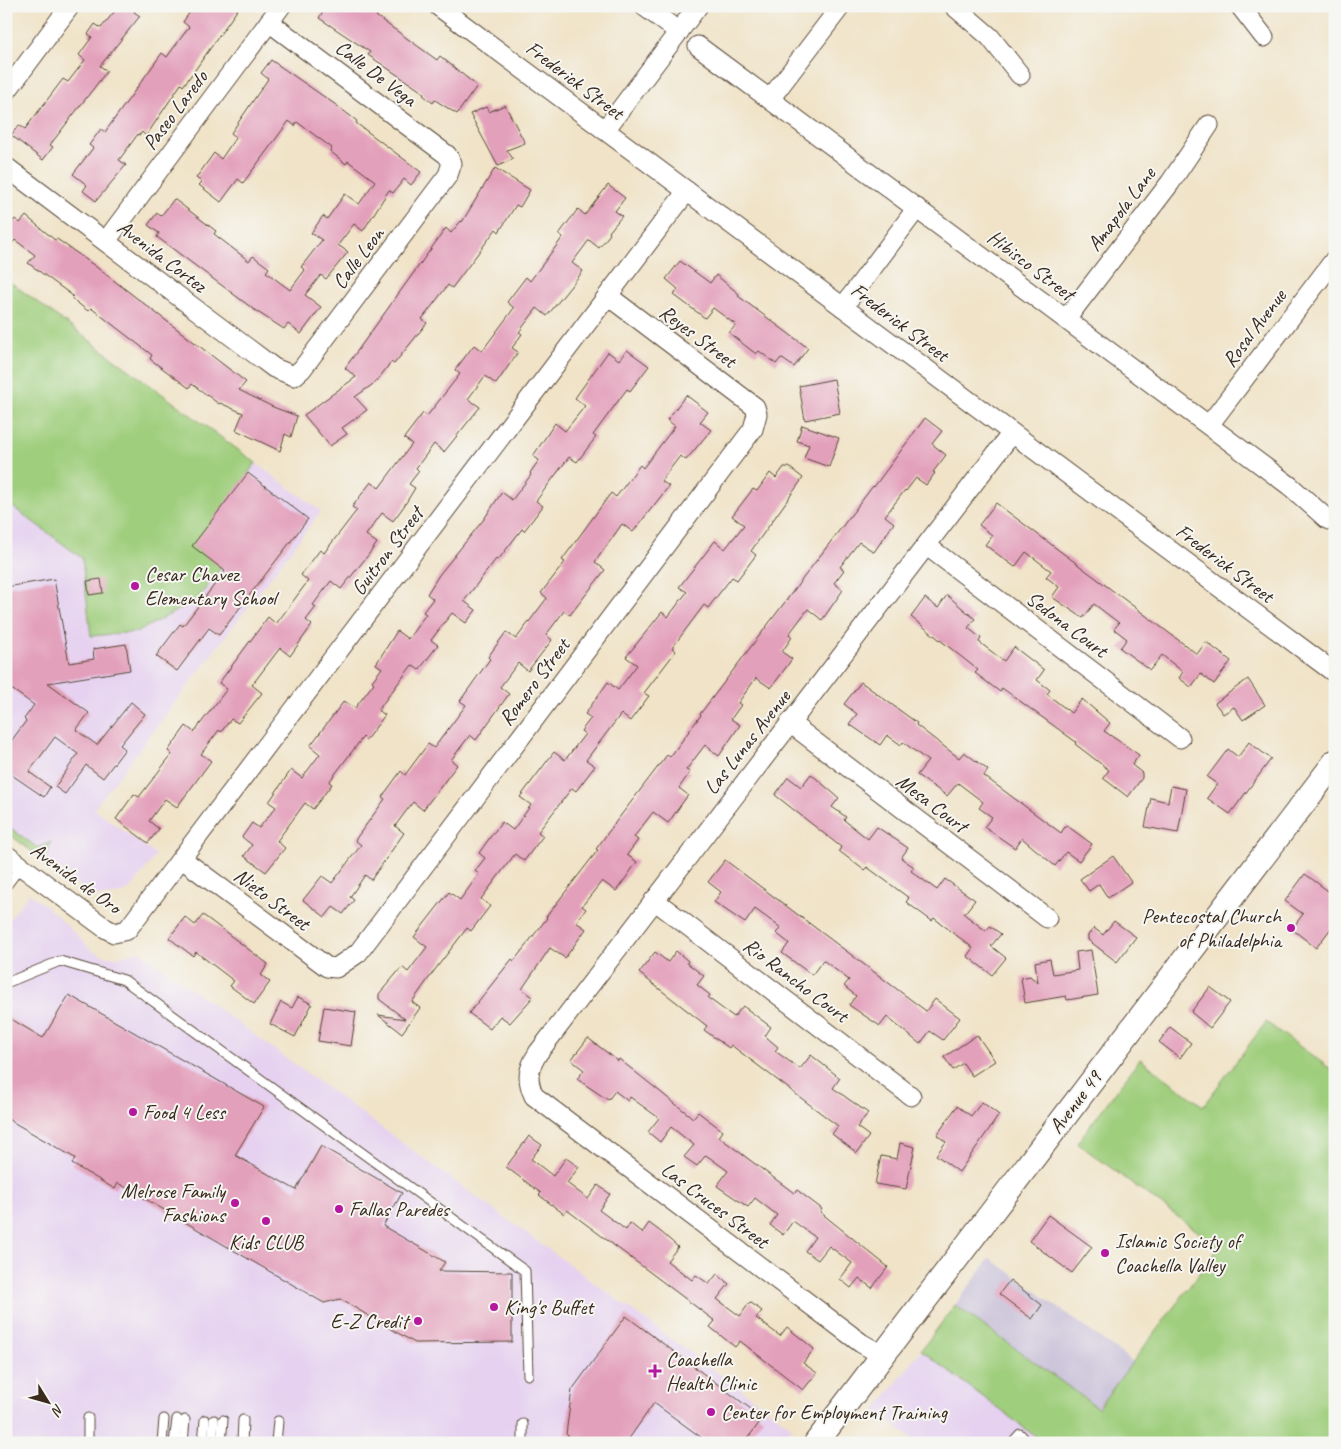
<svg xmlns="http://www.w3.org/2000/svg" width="1341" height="1449" font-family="Caveat,sans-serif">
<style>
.built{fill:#e6d2f0}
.industrial{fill:#c8bfd8}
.green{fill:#9fce7c;stroke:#6d7c4d}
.building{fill:#e3a0bb}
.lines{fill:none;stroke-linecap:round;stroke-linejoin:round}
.service-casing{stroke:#564637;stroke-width:11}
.minor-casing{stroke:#564637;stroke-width:21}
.tertiary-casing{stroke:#564637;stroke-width:26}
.service{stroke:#fff;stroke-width:9}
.minor{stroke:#fff;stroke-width:19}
.tertiary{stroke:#fff;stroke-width:24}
.poi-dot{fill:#b5179e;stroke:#f6f6f2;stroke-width:2}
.labels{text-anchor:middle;stroke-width:4;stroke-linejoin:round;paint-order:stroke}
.street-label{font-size:21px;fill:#3b2a1e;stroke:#f6f6f2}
.poi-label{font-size:21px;fill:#3b2a1e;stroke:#f6f6f2;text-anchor:start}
</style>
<rect width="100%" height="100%" fill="#f6f6f2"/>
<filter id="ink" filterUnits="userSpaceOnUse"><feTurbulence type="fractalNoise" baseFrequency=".02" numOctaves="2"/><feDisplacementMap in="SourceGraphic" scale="10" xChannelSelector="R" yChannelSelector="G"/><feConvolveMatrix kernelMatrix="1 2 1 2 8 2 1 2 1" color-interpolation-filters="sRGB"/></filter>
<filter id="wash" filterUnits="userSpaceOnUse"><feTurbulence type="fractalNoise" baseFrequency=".0096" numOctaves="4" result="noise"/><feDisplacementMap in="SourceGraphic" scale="20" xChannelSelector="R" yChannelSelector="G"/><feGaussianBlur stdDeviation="1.12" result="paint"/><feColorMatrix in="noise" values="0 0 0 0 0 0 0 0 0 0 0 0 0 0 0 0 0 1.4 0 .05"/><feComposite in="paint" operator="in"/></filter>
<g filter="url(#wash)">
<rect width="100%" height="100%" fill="#f0e3c7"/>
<!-- built -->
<g class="built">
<polygon points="6,279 321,511 94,809 156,855 131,889 120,894 95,897 6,832"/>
<polygon points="29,893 55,914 93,951 106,956 117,957 139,951 792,1427 780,1443 6,1443 6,924"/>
<polygon points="921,1350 1044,1443 917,1443 875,1411"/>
</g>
<!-- industrial -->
<polygon class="industrial" points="990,1258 1133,1362 1098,1408 955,1305"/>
<!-- green -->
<g class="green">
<polygon points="6,279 256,463 193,546 221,568 197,600 137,632 91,636 82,558 6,502"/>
<polygon points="6,825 38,848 51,842 45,861 6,832"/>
<polygon points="1266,1022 1335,1072 1335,1443 1044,1443 921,1350 955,1305 1098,1408 1219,1247 1077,1143 1140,1059 1203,1106"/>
</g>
<g id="blocks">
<!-- building -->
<g class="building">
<polygon points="119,6 139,6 134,12 140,16 100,66 107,71 50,145 53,147 43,160 11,135 19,125 25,129 63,79 68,82 85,60 79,55 92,37 88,34 95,24 101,28"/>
<polygon points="194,6 240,6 195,70 183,86 181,84 146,136 142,132 140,135 138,134 119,160 126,165 96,201 83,191 87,185 73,174 93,148 89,145 101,129 105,132 162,53 167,57 189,27 183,22"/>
<polygon points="327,6 373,6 380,11 376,16 437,60 440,56 477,86 457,114 435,100 433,103 423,95 424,93 368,55 370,52 319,18"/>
<polygon points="271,60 336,105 357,121 356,123 421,172 411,185 404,179 393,193 389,190 363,231 354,224 338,245 348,252 326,279 321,275 305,295 321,307 301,334 288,324 284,329 256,311 157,237 159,233 148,225 157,213 161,216 174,199 216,231 214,234 249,261 253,256 269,268 266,272 290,290 305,270 301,267 322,240 311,233 323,216 327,219 345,194 359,204 375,181 348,161 346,164 330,151 332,148 297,122 295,126 289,121 243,183 238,179 221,202 199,185 202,182 196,178 214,153 221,159 236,137 231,133 268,79 261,73"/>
<polygon points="505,105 525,143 507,150 513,159 498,166 470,114 486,107 489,112"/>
<polygon points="495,168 530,190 520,207 516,205 499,232 496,229 452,288 448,285 422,319 427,323 394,364 391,362 376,382 355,397 367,410 342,428 347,434 330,446 304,415 356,377 345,368 446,228 451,233 461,221 462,222"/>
<polygon points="608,185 625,198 615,211 622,216 609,232 610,234 599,248 589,240 572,263 583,271 547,316 537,308 519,332 522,334 512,348 518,352 496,384 485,376 468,399 480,407 444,452 434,444 416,468 419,471 409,484 415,488 404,506 393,521 382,513 366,535 377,543 369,554 341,589 331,581 313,605 316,607 306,620 312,625 290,656 280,648 252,685 262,693 238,723 231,719 221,732 219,730 201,754 211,761 177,807 165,799 149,821 159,829 148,843 116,819 134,794 139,797 172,754 168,751 186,726 194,732 227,689 219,683 268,617 276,624 308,581 301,575 320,550 324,553 357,510 352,507 371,482 379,488 412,444 404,438 423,413 427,416 460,374 455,370 474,345 482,351 514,308 507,302 526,277 530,281 563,237 559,234 578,209 585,215"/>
<polygon points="26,216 55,240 57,239 95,266 246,382 239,390 273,407 297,416 291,437 285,434 280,451 236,430 243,413 220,403 219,404 192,384 189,388 150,359 152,355 91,308 88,311 71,298 73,296 28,263 35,255 15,240 6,251 6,220 11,223 15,219 20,223"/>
<polygon points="680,261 710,283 716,275 739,294 738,296 808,348 794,367 781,358 776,364 759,351 756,354 729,333 736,325 713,308 705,318 674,295 678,289 666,279"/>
<polygon points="627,350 649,366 630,391 627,389 593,435 596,437 577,462 569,457 536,501 543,506 524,531 522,529 498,560 496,559 464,601 476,610 466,623 452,613 431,640 438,645 419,670 412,665 378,710 385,715 366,740 363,737 329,782 332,784 313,809 305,803 277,841 285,848 266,872 244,856 252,845 242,837 252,823 259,828 276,807 269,802 291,770 302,778 320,754 310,746 344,701 355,708 374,683 372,681 382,668 376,664 397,631 408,639 426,614 423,612 433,599 427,594 439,575 484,519 502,492 512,500 531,475 530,473 539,460 533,456 555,423 565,431 585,406 575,398 608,352 619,360"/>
<polygon points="834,379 840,413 805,420 799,386"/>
<polygon points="686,395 708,412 700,422 711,430 686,460 680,456 661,481 669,486 633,532 622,524 595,562 605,570 570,615 564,611 546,635 552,640 528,671 518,663 500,687 509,694 476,740 470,735 451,760 457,765 423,810 413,802 395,826 404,833 371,880 365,875 350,897 354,900 343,914 333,907 325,917 303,900 322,876 332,883 361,845 355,840 385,799 382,797 401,771 405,775 428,744 434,748 466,705 460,701 490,659 488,657 506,632 516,639 547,598 541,593 565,562 562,560 611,493 616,497 640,465 643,468 675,426 667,420"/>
<polygon points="925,418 942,431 932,444 946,455 933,472 935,473 926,485 916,478 906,491 905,490 885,516 894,523 874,552 859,542 840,567 844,570 834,583 843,590 822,620 808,609 789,634 792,637 782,652 792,659 771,688 756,678 738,703 741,705 731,719 740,725 719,756 705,745 686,770 690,772 679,788 688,795 668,823 653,812 634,837 638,840 627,855 637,862 625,879 616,891 602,881 582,906 586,909 576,922 586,929 565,958 550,948 522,989 533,997 510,1023 500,1016 490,1029 469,1013 512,959 514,961 547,918 546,917 598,850 596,849 615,823 667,755 670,757 701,715 700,714 873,486 874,487"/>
<polygon points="802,425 839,438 829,467 804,458 809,445 797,441"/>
<polygon points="784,467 789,467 803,478 751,551 756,555 737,580 732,577 708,608 704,605 672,648 676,651 644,693 649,696 630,721 621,714 586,760 595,766 576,791 572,788 538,832 543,836 524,861 515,854 481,899 490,906 471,931 467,928 434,971 412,1002 420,1008 402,1033 378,1015 405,1019 379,999 379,994 402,967 408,972 427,947 414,937 449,892 460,900 479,874 475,871 485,858 479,853 491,836 502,822 513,830 531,805 520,797 554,752 565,760 585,734 581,731 591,718 585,714 608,682 618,690 637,665 626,657 662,612 668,617 687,592 679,587 715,541 725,549 744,525 732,516 753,489 757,491 770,473 776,478"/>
<polygon points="248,473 308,519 219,635 209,628 177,671 156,656 180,624 183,626 225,571 192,546"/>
<polygon points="996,503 1197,654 1206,642 1231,661 1214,684 1201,674 1191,687 1179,678 1183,672 1162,655 1150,670 1120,648 1127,639 1114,629 1119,623 1094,604 1083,618 1052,597 1059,587 1046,577 1051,571 1026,552 1015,567 985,545 992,535 979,525"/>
<polygon points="54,579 69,663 94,659 93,649 126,644 130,670 48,683 89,713 76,730 97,745 131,702 145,714 120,745 125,749 103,778 86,765 65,794 55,787 78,754 55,737 29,772 50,787 44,797 6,771 6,748 26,721 24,719 34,705 10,688 6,660 6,587"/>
<polygon points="101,579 103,593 89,595 87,581"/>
<polygon points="947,595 975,619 968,628 981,638 979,642 1004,661 1014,647 1044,670 1037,680 1050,690 1047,694 1071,713 1082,699 1110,723 1104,731 1139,755 1132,765 1142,773 1142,778 1128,797 1103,778 1109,770 1075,744 1076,742 1002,688 1000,692 975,673 978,670 911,617 925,598 938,608"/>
<polygon points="1248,679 1265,705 1243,720 1234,707 1223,714 1215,703"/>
<polygon points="861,682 917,723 916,725 959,758 964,752 988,770 984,776 1061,833 1066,825 1092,844 1079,861 1066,852 1055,866 1022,838 1015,848 984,827 992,817 979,808 983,802 958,783 947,796 917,775 928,761 903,742 901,745 887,735 880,745 849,724 857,714 844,704"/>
<polygon points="1249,742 1271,759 1230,814 1207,798 1217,784 1207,777 1228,749 1238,757"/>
<polygon points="811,774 839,798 832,807 846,817 844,820 868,839 877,827 908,848 901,858 914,867 911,871 937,890 945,879 975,900 964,914 986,931 990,926 1001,934 991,946 1006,958 992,975 967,956 973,948 934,918 932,921 906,902 909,898 867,867 864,870 839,851 841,847 775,795 788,777 801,787"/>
<polygon points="1171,786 1186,789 1178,833 1145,827 1151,798 1168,802"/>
<polygon points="1113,856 1131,882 1108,898 1099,884 1089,891 1080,879"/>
<polygon points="725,860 926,1011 935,999 960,1018 943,1040 930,1031 920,1044 887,1017 880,1026 862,1014 849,1005 856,996 844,986 849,980 823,960 812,975 782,953 789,943 776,933 781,928 755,909 745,923 714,902 721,892 708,882"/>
<polygon points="1305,874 1335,896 1335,923 1316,948 1292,929 1303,914 1285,901"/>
<polygon points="203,915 268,964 261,975 270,982 254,1004 230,986 234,981 196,952 193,956 169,938 185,917 195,925"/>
<polygon points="1114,921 1136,937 1117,962 1088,940 1088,935 1094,928 1103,935"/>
<polygon points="1091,950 1098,995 1067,1000 1066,996 1025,1003 1021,978 1030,976 1038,983 1035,962 1050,959 1053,974 1078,970 1076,952"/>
<polygon points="676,951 688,961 687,963 704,976 697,985 710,995 708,998 734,1017 743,1006 771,1027 765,1036 778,1047 775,1051 800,1069 811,1055 840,1078 833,1088 868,1113 857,1127 869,1136 857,1153 832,1134 838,1126 731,1045 729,1048 704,1030 707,1026 639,973 655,952 668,962"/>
<polygon points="1210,987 1230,1002 1210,1028 1191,1012"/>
<polygon points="69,995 264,1107 235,1155 296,1190 321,1146 402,1193 383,1226 445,1262 439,1271 512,1272 512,1342 415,1343 340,1299 324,1303 118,1183 115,1189 72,1164 75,1158 6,1118 6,1016 43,1038"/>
<polygon points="298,997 312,1004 295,1037 270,1024 281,1002 292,1008"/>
<polygon points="324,1007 356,1012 351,1046 318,1041"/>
<polygon points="1170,1027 1191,1043 1180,1058 1159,1042"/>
<polygon points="977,1035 995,1061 972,1076 963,1063 953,1070 944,1057"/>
<polygon points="588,1038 618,1061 619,1059 693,1118 698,1112 723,1131 719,1137 794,1193 797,1190 822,1209 820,1212 888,1267 872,1288 859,1278 851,1288 840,1279 852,1263 829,1246 818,1260 805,1251 815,1237 793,1221 783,1235 770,1225 777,1215 755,1198 748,1207 717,1186 728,1171 706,1155 697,1166 684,1157 694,1145 671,1127 660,1142 648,1132 659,1118 630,1097 628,1101 615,1091 608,1100 577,1079 584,1070 571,1060"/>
<polygon points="982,1102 999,1115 959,1172 936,1155 946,1142 937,1135 957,1106 971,1116"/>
<polygon points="529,1136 542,1145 531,1159 553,1176 566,1158 579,1167 567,1183 588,1199 598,1185 610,1194 599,1210 626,1230 630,1223 642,1233 649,1223 661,1232 678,1247 667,1261 692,1280 696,1275 709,1284 717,1274 729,1284 717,1299 740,1316 750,1302 762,1311 756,1318 780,1336 787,1327 814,1349 803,1363 817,1373 803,1390 740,1341 735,1347 710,1327 715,1321 567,1210 564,1214 539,1195 541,1193 506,1167"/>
<polygon points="900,1143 915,1147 906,1189 875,1184 881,1156 897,1159"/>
<polygon points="1048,1215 1092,1247 1072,1273 1029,1241"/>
<polygon points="1010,1280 1042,1305 1032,1319 999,1294"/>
<polygon points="626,1316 763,1418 744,1443 709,1443 654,1403 626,1443 577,1443 566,1434 572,1390"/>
</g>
</g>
</g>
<g filter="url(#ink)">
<use href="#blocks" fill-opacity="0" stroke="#564637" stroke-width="1"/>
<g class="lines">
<defs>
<g id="service">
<polyline points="6,886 21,866"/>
<polyline points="6,983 60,961 124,980 525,1271 528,1375"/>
<polyline points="88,1443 88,1418"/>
<polyline points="162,1443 164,1419"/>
<polyline points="174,1443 177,1419"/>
<polyline points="183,1443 185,1420"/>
<polyline points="203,1443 205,1420"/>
<polyline points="212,1443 214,1420"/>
<polyline points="221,1443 223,1420"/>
<polyline points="242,1443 243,1420"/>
<polyline points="276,1443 278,1421"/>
<polyline points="523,1443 523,1424"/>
<polyline points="1012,1443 1020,1434 1028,1443"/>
</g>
<g id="minor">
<polyline points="438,6 1335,673"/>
<polyline points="644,6 679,32"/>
<polyline points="954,6 990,37 1020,75"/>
<polyline points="1240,6 1264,37"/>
<polyline points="698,46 1290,486 1327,519 1335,522"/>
<polyline points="6,92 70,6"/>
<polyline points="770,99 841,6"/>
<polyline points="605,130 698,6"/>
<polyline points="6,167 274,368 294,376 302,369 448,175 452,163 447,155 269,22"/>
<polyline points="106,241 281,6"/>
<polyline points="843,307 917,208"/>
<polyline points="1066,319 1170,183 1209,125"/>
<polyline points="1209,425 1335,259"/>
<polyline points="927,546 1180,738"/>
<polyline points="790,723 1047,918"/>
<polyline points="6,855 105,928 114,933 127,930 687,191"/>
<polyline points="182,859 327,967 336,968 358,953 753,429 757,414 755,407 608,296"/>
<polyline points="654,900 911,1096"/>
<path d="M882,1355L861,1343L534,1096C526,1079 528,1069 538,1053L1012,433"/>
</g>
<polyline id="tertiary" points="816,1443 1335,762"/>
</defs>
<!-- service casing -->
<use href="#service" class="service-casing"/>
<!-- minor casing -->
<use href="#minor" class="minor-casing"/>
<!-- tertiary casing -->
<use href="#tertiary" class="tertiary-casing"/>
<!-- service -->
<use href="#service" class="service"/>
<!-- minor -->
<use href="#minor" class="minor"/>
<!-- tertiary -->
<use href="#tertiary" class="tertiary"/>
</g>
</g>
<!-- markers -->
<g class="poi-dot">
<circle cx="135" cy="586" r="5"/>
<circle cx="1291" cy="928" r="5"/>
<circle cx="133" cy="1112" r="5"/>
<circle cx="235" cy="1203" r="5"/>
<circle cx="339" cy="1209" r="5"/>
<circle cx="266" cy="1221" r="5"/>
<circle cx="1105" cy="1253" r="5"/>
<circle cx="494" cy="1307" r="5"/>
<circle cx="418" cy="1321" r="5"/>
<path d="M652.5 1363.5h5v5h5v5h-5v5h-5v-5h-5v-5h5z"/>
<circle cx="711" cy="1412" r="5"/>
</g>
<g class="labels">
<!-- street labels -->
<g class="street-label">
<text transform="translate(376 73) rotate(37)" y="7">Calle De Vega</text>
<text transform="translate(575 80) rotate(37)" y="7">Frederick Street</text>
<text transform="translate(175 110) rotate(-53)" y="7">Paseo Laredo</text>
<text transform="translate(1121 209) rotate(-53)" y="7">Amapola Lane</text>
<text transform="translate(162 256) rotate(37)" y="7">Avenida Cortez</text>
<text transform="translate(358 258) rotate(-53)" y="7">Calle Leon</text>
<text transform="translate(1031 265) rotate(37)" y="7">Hibisco Street</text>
<text transform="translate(900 322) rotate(37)" y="7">Frederick Street</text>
<text transform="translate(1254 328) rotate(-53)" y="7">Rosal Avenue</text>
<text transform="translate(698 336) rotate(37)" y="7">Reyes Street</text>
<text transform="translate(387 551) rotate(-53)" y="7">Guitron Street</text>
<text transform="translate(1225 563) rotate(37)" y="7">Frederick Street</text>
<text transform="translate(1067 624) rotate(37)" y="7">Sedona Court</text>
<text transform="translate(534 682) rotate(-53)" y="7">Romero Street</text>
<text transform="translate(747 742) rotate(-52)" y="7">Las Lunas Avenue</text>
<text transform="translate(932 803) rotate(37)" y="7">Mesa Court</text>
<text transform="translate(76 878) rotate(36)" y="7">Avenida de Oro</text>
<text transform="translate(272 899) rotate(37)" y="7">Nieto Street</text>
<text transform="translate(796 980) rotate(37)" y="7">Rio Rancho Court</text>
<text transform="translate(1075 1102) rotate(-53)" y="7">Avenue 49</text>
<text transform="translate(715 1205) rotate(37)" y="7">Las Cruces Street</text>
</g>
<!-- poi labels -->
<g class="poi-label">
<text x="145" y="581">Cesar Chavez<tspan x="145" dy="24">Elementary School</tspan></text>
<text x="1281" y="923" text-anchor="end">Pentecostal Church<tspan x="1281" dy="24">of Philadelphia</tspan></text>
<text x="143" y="1119">Food 4 Less</text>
<text x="225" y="1198" text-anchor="end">Melrose Family<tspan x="225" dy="24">Fashions</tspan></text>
<text x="349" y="1216">Fallas Paredes</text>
<text x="1115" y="1248">Islamic Society of<tspan x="1115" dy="24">Coachella Valley</tspan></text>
<text x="266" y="1249" text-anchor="middle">Kids CLUB</text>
<text x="504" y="1314">King's Buffet</text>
<text x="408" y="1328" text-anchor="end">E-Z Credit</text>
<text x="666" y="1366">Coachella<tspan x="666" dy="24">Health Clinic</tspan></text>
<text x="721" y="1419">Center for Employment Training</text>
</g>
</g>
<!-- margin -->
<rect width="1341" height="1449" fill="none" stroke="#f6f6f2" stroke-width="25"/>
<!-- north arrow -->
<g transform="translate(48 1402) rotate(127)" stroke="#f6f6f2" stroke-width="4" paint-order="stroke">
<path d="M0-4L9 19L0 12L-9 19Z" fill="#3b2a1e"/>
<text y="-8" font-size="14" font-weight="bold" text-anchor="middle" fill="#3b2a1e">N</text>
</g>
</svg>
